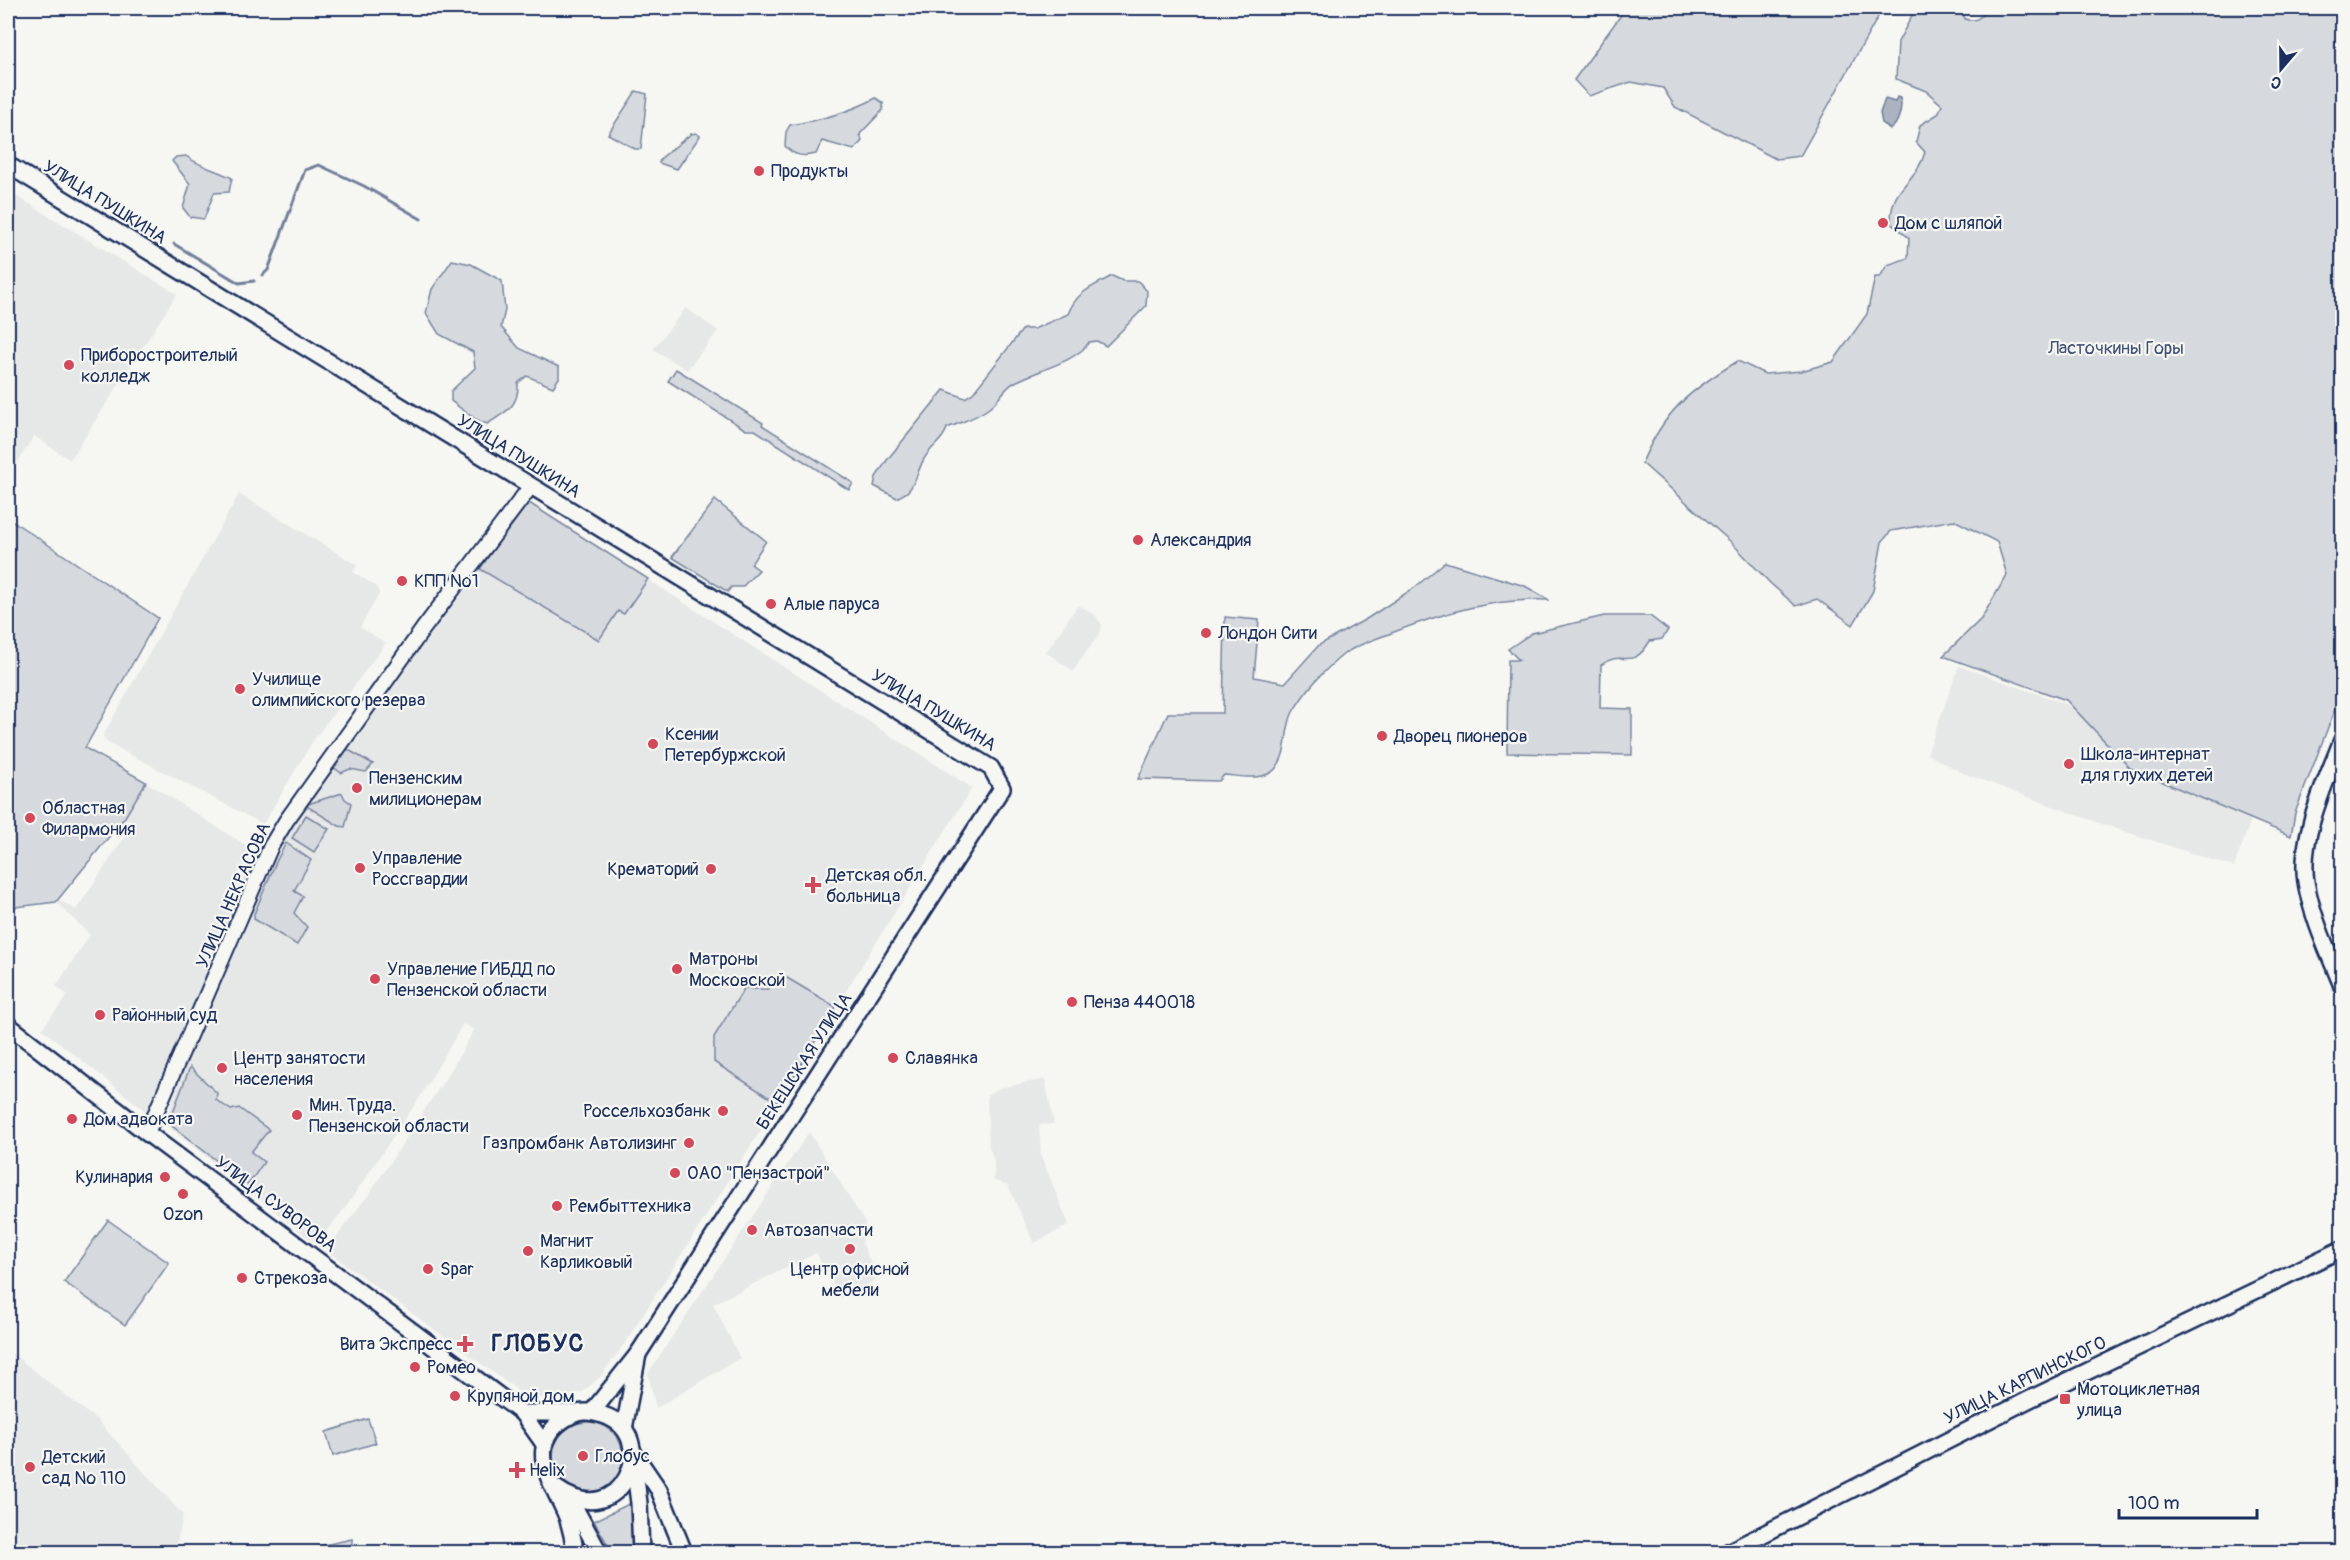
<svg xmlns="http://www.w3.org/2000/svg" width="2350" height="1560" font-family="Pangolin,sans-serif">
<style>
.built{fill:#e6e7e7}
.green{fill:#d6d9dd;stroke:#78849e;stroke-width:1.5}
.water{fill:#abb2c0;stroke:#717e99;stroke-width:1.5}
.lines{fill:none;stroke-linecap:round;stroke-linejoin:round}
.stream{stroke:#717e99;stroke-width:3}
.secondary-casing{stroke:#1b2f5e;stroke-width:18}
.primary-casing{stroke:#1b2f5e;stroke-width:20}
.secondary{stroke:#f6f6f2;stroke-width:14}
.primary{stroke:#f6f6f2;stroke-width:15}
.poi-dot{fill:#d1495b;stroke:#f6f6f2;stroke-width:2}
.labels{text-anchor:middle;stroke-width:4.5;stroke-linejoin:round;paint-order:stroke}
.poi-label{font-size:18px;fill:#1b2f5e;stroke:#f6f6f2;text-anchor:start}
.street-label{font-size:18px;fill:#1b2f5e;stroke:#f6f6f2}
.park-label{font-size:18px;fill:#405177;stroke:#f6f6f2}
.district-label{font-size:24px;font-weight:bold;letter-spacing:1.5px;fill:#1b2f5e;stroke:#f6f6f2}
</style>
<rect width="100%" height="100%" fill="#f6f6f2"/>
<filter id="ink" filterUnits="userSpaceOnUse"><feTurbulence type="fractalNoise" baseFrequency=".0167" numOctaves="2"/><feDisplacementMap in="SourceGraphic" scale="12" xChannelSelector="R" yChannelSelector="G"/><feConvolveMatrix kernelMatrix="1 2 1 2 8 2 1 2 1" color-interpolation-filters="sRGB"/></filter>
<g filter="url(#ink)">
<!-- built -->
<g class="built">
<polygon points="8,191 177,294 70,460 34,436 8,477"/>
<polygon points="686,308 718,331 687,370 653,349"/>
<polygon points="239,494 357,565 353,572 377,587 379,594 360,627 386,643 313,741 263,824 108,743 103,736"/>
<polygon points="526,501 972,788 836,1007 782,975 769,989 751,989 745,987 714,1062 778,1103 625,1343 601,1376 583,1392 553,1398 528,1398 326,1250 370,1193 451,1070 474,1030 463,1024 420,1097 345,1208 316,1244 169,1127 166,1119 186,1065 247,926 273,860 306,799 484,564"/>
<polygon points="1078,605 1094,614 1102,625 1100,633 1073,671 1046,652"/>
<polygon points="1959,666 2063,703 2260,795 2234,867 2099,823 1963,773 1927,754"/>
<polygon points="146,782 261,855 148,1113 42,1029 68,995 56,986 90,935 57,903 59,900 76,910 134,823 125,817"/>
<polygon points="1045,1079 1054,1124 1039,1125 1041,1156 1069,1225 1034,1243 1008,1185 994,1181 994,1160 989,1147 987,1095 1000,1088"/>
<polygon points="809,1132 865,1223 862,1243 878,1279 841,1298 816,1253 713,1304 740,1358 656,1408 648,1373"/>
<polygon points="8,1350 98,1421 183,1515 175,1552 8,1552 8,1539 10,1536 8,1533"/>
</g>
<!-- green -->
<g class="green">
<polygon points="1626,8 1883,8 1800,156 1776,159 1753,147 1675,107 1663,88 1631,82 1589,96 1574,80"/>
<path d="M1916,8H1961L1965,19C1977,23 1982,16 1988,8H2117L2121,12H2128L2133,8H2342V691L2295,813L2291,836L2130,768L2066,700L1943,656L1981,619L2007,575L1997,542L1954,520L1891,531L1882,542L1873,591L1853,625L1817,599L1796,606L1770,583L1731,542L1642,463C1664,411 1690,390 1738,361L1765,374L1801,371L1833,362L1867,314L1875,277H1880L1887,265L1908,258L1909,238L1891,223C1890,185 1917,183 1925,152L1916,142L1920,125L1938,114L1942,105L1926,91L1896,79L1898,42Z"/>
<polygon points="636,91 647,94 641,149 635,149 608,134"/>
<path d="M876,98L883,103V110L860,134L862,141L854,150L822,141L816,154C803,157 794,156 785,146L786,132L790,125C821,120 848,113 876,98Z"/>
<polygon points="696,133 700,136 677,169 659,163 660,159 691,134"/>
<path d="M186,156C200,167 217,170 232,178L229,192L214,193L204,219L190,217L183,208L190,184L172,161L176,157Z"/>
<path d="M452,260L471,264L502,281L505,310L501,327L519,348L559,367V378L553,387L527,376L518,383C519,407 506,412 487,424L475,419L451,401V391L475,368L473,352L439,334L426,313L432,289Z"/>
<path d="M1112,276L1123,281H1138L1147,291L1146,306L1106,346L1097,341L1089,342C1077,363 1032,371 1012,384C1003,390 998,402 989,408C977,418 961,422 947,428C943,442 931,446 924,459C918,469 917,481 909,490C906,494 901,495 897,498L874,486L876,477L887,460L944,390L965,398L973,393L1023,329H1034L1068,314C1077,291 1092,287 1112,276Z"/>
<polygon points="676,369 763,423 762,425 853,483 849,490 755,430 746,430 668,381"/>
<polygon points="715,500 766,541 751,564 759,570 742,587 731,587 728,592 672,557"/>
<polygon points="526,501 648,579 624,614 618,611 599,640 480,569"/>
<polygon points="8,518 158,618 85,748 146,782 125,817 56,902 8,908"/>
<path d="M1445,562L1525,586L1549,600C1494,598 1446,612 1394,632C1379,638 1358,644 1344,654C1325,669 1305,691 1293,712C1284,729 1289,752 1276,768C1265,782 1240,776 1224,775L1219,781L1138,779L1168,713H1223L1225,617L1259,620L1254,677L1285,683L1319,645L1368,618L1414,588Z"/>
<path d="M1604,616H1650L1668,630L1662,639L1650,641C1631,673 1622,648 1601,665L1600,708L1632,709V755L1507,753L1508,660H1519L1508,649L1532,633Z"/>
<polygon points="345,748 373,764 366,772 350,769 341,773 332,766"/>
<polygon points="342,793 345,799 351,803 345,827 339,826 305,805"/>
<polygon points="306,815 329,829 314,852 292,838"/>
<polygon points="286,843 311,860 294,891 303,896 294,913 307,927 297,945 254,919 254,914 276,862"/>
<polygon points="782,975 836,1007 778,1103 714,1062 714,1037 745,987 751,989 768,989"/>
<polygon points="190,1067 217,1093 216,1100 231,1110 239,1108 269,1130 251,1152 264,1162 248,1185 172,1126 171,1117"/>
<polygon points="108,1220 169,1263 125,1325 64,1282"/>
<polygon points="368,1419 376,1443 333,1456 326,1432"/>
<circle cx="588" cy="1457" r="35"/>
<polygon points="631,1503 633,1552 612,1552 594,1521"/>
<polygon points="352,1539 352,1543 346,1552 292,1552"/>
</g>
<!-- water -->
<path class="water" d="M1897,97L1900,98C1903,107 1898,126 1890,129L1882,123L1880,113L1885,99L1895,102Z"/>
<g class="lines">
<!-- stream -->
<g class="stream">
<polyline points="174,244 239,283 254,281"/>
<polyline points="263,275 268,270 305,170 319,165 364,186 421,219"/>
</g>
<defs>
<polyline id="secondary" points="147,1133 271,846 286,821 423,629 531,486"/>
<g id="primary">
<polyline points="8,165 991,768 1002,788 638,1354 592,1412"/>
<path d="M2342,740C2326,782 2299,836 2306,882C2312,918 2329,953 2342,986"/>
<polyline points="8,1025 147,1133 522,1413 544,1444"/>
<polyline points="522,1413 573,1413"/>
<polyline points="624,1429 638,1354"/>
<polyline points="633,1452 659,1490 684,1552"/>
<polyline points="634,1463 639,1503 641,1552"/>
<path d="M556,1488C623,1536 663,1434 603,1415C592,1412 582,1410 572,1415C558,1422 546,1432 544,1448C540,1470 559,1496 567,1517C571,1528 573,1541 576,1552"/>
<polyline points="569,1497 599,1552"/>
<polyline points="1728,1552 2030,1399 2342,1249"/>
</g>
</defs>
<!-- secondary casing -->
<use href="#secondary" class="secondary-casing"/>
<!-- primary casing -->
<use href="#primary" class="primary-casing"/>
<!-- secondary -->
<use href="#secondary" class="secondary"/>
<!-- primary -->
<use href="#primary" class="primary"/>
</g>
</g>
<!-- markers -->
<g class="poi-dot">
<circle cx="759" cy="171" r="6"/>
<circle cx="1883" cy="223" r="6"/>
<circle cx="69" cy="365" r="6"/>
<circle cx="1138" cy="540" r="6"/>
<circle cx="402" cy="581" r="6"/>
<circle cx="771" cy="604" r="6"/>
<circle cx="1206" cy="633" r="6"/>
<circle cx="240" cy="689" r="6"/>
<circle cx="1382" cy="736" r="6"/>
<circle cx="653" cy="744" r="6"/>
<circle cx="2069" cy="764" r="6"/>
<circle cx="357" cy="788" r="6"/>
<circle cx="30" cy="818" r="6"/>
<circle cx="360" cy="868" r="6"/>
<circle cx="711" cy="869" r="6"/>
<path d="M810 876h6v6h6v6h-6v6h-6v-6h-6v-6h6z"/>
<circle cx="677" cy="969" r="6"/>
<circle cx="375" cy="979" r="6"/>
<circle cx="1072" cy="1002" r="6"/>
<circle cx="100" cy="1015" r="6"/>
<circle cx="893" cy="1058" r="6"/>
<circle cx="222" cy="1068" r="6"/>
<circle cx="723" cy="1111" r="6"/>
<circle cx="297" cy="1115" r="6"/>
<circle cx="72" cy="1119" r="6"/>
<circle cx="689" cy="1143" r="6"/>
<circle cx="675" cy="1173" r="6"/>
<circle cx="165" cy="1177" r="6"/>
<circle cx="183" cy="1194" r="6"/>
<circle cx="557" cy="1206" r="6"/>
<circle cx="752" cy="1230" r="6"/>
<circle cx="850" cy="1249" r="6"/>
<circle cx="528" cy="1251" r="6"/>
<circle cx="428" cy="1269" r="6"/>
<circle cx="242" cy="1278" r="6"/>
<path d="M462 1335h6v6h6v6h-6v6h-6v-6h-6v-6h6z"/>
<circle cx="415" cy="1367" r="6"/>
<circle cx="455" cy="1396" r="6"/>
<rect x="2059" y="1393" width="12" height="12" rx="3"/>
<circle cx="583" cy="1456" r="6"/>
<circle cx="30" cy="1467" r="6"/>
<path d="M514 1461h6v6h6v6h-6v6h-6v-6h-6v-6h6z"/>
</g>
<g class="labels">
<!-- poi labels -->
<g class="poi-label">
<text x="771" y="177">Продукты</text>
<text x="1895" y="229">Дом с шляпой</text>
<text x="81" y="361">Приборостроителый<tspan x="81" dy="21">колледж</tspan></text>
<text x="1150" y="546">Александрия</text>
<text x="414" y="587">КПП №1</text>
<text x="783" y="610">Алые паруса</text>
<text x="1218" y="639">Лондон Сити</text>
<text x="252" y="685">Училище<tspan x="252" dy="21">олимпийского резерва</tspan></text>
<text x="665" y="740">Ксении<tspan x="665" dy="21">Петербуржской</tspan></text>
<text x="1394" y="742">Дворец пионеров</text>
<text x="2081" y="760">Школа-интернат<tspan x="2081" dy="21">для глухих детей</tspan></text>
<text x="369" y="784">Пензенским<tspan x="369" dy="21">милиционерам</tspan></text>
<text x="42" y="814">Областная<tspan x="42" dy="21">Филармония</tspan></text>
<text x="372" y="864">Управление<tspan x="372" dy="21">Россгвардии</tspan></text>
<text x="699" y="875" text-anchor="end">Крематорий</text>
<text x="826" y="881">Детская обл.<tspan x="826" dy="21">больница</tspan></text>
<text x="689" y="965">Матроны<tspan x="689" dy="21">Московской</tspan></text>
<text x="387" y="975">Управление ГИБДД по<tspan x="387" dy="21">Пензенской области</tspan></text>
<text x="1084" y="1008">Пенза 440018</text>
<text x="112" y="1021">Районный суд</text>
<text x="234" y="1064">Центр занятости<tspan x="234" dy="21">населения</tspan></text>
<text x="905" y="1064">Славянка</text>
<text x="309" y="1111">Мин. Труда.<tspan x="309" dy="21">Пензенской области</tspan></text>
<text x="711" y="1117" text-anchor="end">Россельхозбанк</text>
<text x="84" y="1125">Дом адвоката</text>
<text x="677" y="1149" text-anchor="end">Газпромбанк Автолизинг</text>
<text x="687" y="1179">ОАО "Пензастрой"</text>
<text x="153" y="1183" text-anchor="end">Кулинария</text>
<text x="569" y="1212">Рембыттехника</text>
<text x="183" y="1220" text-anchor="middle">Ozon</text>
<text x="764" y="1236">Автозапчасти</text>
<text x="540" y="1247">Магнит<tspan x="540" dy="21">Карликовый</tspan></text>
<text x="440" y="1275">Spar</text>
<text x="850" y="1275" text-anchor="middle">Центр офисной<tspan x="850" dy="21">мебели</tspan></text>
<text x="254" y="1284">Стрекоза</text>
<text x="453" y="1350" text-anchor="end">Вита Экспресс</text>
<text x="427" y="1373">Ромео</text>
<text x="2077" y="1395">Мотоциклетная<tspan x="2077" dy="21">улица</tspan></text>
<text x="467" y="1402">Крупяной дом</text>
<text x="595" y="1462">Глобус</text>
<text x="42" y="1463">Детский<tspan x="42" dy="21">сад № 110</tspan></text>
<text x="529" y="1476">Helix</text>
</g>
<!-- street labels -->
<g class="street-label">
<text transform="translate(105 202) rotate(32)" y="6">УЛИЦА ПУШКИНА</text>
<text transform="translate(519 456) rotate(32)" y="6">УЛИЦА ПУШКИНА</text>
<text transform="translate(934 710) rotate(31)" y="6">УЛИЦА ПУШКИНА</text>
<text transform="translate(233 895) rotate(-66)" y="6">УЛИЦА НЕКРАСОВА</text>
<text transform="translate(804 1061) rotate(-57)" y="6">БЕКЕШСКАЯ УЛИЦА</text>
<text transform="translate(276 1204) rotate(37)" y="6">УЛИЦА СУВОРОВА</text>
<text transform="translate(2025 1380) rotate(-26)" y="6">УЛИЦА КАРПИНСКОГО</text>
</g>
<!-- park labels -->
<g class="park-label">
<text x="2116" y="354">Ласточкины Горы</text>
</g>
<!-- district labels -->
<g class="district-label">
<text x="538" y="1351">ГЛОБУС</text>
</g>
</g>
<!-- margin -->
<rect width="2350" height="1560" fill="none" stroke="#f6f6f2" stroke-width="30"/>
<rect x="15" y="15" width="2320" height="1530" fill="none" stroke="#1b2f5e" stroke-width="2" filter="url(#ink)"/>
<!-- north arrow -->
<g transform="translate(2281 69) rotate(200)" stroke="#f6f6f2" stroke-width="4.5" paint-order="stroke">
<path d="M0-4.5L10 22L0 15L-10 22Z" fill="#1b2f5e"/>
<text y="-9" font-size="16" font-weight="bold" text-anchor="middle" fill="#1b2f5e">С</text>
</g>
<!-- scale -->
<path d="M2119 1509v9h138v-9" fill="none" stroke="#1b2f5e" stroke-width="3"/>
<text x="2128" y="1509" font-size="18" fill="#1b2f5e" stroke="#f6f6f2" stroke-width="4.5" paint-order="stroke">100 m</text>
</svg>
